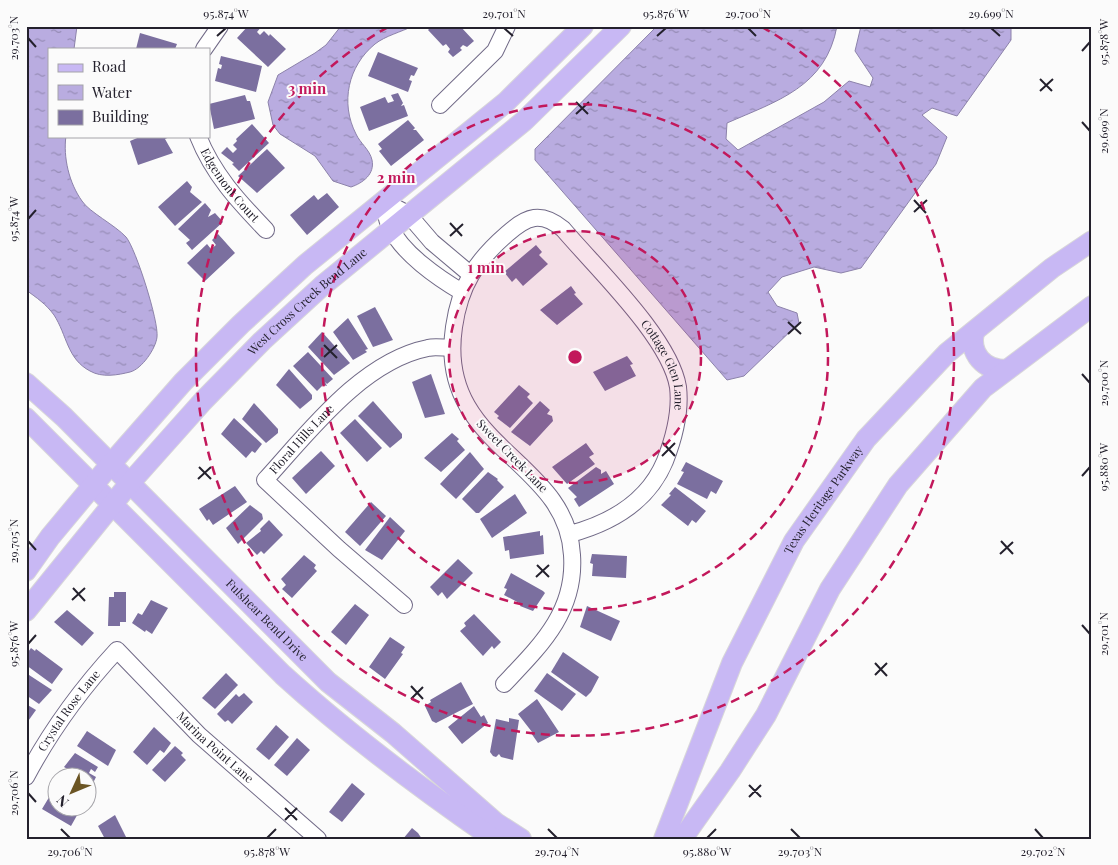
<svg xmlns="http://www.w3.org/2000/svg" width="1118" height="865" font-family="'Playfair Display',serif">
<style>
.water{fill:url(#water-ripples);stroke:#8c82aa}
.building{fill:#7b6f9f}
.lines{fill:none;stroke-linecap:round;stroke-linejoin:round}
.minor-casing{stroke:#716a87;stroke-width:18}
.major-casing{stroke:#d8d7d9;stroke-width:22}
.minor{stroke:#fff;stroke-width:16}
.major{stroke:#c8b8f4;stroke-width:20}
.ticks{fill:none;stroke:#24212d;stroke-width:2}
.ring{fill:none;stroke:#c2185b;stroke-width:2.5;stroke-dasharray:9 6}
.labels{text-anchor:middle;stroke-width:4;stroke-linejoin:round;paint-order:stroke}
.street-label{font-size:12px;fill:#24212d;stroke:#fbfbfb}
.centre{fill:#c2185b;stroke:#fbfbfb;stroke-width:2.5}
.ring-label{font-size:15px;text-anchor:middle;font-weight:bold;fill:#c2185b;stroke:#fbfbfb;stroke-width:4;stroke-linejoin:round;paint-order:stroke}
.neatline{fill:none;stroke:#24212d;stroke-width:2}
.ticks-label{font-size:12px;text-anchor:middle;fill:#24212d}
</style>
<defs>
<pattern id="water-ripples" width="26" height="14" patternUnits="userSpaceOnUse" patternTransform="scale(1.25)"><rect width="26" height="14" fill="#b9ace0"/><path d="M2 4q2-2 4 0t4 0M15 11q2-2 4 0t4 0" fill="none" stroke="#968cb6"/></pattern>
</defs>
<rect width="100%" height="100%" fill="#fbfbfb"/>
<!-- water -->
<g class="water">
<path d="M26,26H77L74,49H49V136H66C63,157 69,183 82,201C89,212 115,225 126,237C136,249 159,322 157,337C156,348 142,369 130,372C118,375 102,378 90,371C67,359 67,335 54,315C46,304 37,298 26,290Z"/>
<path d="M341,26H413C401,32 385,36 375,44C348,66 340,103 356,134C360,143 370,150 372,160C375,174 363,183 351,187L333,181L315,156L280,134L273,125L268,102L278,75L315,53L326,45Z"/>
<path d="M657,26H837C826,87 777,101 727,123L726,139L738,150L824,102L849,81L870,87L873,78L855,51L861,26H1011V40L957,116L932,108L922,115L947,137L936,164L861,268L841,273L814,267L782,277L768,292L777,306L797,313L799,323L744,376L727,380L535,160V149Z"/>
</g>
<!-- building -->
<g class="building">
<polygon points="248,26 262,26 257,32 260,35 264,31 269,36 270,34 286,49 268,67 237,38"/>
<polygon points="432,26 460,26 474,41 467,47 463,45 460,48 462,50 453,57 448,52 450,49 446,44 443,46 428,30"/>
<polygon points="140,33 177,44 175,49 136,49"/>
<polygon points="378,52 418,68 414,76 411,75 409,80 412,81 408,92 368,76"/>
<polygon points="221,56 262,66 256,92 215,81 218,68 221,69 222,65 219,64"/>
<polygon points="398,93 403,103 401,106 404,105 408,116 369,131 360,107 385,97 388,103 394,101 391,95"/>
<polygon points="245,95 247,101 250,101 255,119 214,129 209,104"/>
<polygon points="408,120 415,128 413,130 416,130 424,140 391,166 379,151 382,149 378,144"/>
<polygon points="252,124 269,143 239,171 232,164 234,163 221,153 227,147 233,153 237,149 233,145 237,141 236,139"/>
<polygon points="142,136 172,136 165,139 173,153 138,165 130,141"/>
<polygon points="267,149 285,168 257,193 238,176"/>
<polygon points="187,181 192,187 190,192 202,202 175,226 158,207"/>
<polygon points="327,193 339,207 307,235 290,215 314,195 318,200"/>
<polygon points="205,203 211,210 208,217 215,213 223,222 192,250 186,243 190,240 178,229"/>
<polygon points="218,234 235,253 205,281 187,263 207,244 211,249 216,245 212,240"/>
<polygon points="536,245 542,252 539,255 548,264 523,286 516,278 512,282 504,272"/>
<polygon points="571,286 576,293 574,294 583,304 557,325 540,310"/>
<polygon points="375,307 393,340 373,347 357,316"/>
<polygon points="348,318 368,349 365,350 367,352 353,360 333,332"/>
<polygon points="322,332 350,363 334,375 308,347"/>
<polygon points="308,352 333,379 327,384 325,382 327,386 323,385 317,391 293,366"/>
<polygon points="627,356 633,364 630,365 636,376 605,391 593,372"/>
<polygon points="289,369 312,395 312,399 300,409 276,385"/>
<polygon points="431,374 445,414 425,418 412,382"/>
<polygon points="519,385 530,394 527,397 533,403 510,428 497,418 499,416 494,412"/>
<polygon points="373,401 402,434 402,438 390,448 358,416"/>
<polygon points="540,401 550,410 547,414 552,416 553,421 530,446 511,432"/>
<polygon points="254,403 278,429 278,433 266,443 242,419"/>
<polygon points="234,418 262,444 255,453 252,451 246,458 221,434"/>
<polygon points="355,419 382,448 367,462 340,433"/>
<polygon points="452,433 459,439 457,441 465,450 441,472 424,458"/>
<polygon points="586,443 594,454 589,457 595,464 567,484 552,467"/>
<polygon points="321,451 335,466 306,494 292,478"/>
<polygon points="470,452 484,469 456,499 440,484"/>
<polygon points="686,462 723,481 716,494 711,491 707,499 677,484 684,472 681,471"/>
<polygon points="596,467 601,470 601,474 606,471 614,484 579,507 574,499 577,497 568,488"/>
<polygon points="488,472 498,479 497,480 504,487 479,513 476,513 462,499"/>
<polygon points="235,486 247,502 213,525 209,519 207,521 199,509"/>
<polygon points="675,487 706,511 696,523 692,520 688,526 661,505 671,495 669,494"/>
<polygon points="515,494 527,513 492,538 480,519"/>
<polygon points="371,502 386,516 360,546 345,532"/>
<polygon points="250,505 262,514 263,519 238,544 226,528"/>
<polygon points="390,517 405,531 382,560 365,550"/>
<polygon points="269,520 283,535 264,554 261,551 257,555 246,543 261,531 260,529"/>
<polygon points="540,531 540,536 543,535 544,554 510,559 509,550 505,551 503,537"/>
<polygon points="592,554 627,556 626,578 592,576 593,564 590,563"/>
<polygon points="304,555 316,565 314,568 317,571 292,598 282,589 286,585 281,579"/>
<polygon points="458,559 473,573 447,599 442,592 438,596 430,587"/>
<polygon points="511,573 543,591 545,593 533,611 520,606 521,604 504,595 507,589 504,588"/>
<polygon points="114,592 126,592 126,622 120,622 120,626 108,626 109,597 114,597"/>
<polygon points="151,600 168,608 152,634 146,630 145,632 132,623 138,613 142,615"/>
<polygon points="355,604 369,615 346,645 331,632"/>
<polygon points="587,606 620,621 611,641 580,627"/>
<polygon points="67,610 94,633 82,646 54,622"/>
<polygon points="474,614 501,642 494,649 492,646 483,656 460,631 466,626 464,623"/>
<polygon points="390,637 405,647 401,653 403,654 385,679 369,667"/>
<polygon points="31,648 35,651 36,649 63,669 52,684 26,665 26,655"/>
<polygon points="563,652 599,677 591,692 586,697 551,672"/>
<polygon points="26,673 52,690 39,704 26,695"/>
<polygon points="226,673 238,685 215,709 202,698"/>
<polygon points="547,673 576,694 562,711 534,691"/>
<polygon points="461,682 473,704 436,723 432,721 425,706 431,702 430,700"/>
<polygon points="244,693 253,702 232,724 228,720 225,722 217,714 236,694 239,697"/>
<polygon points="537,699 559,732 538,743 531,733 532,732 518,714"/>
<polygon points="26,704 36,710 26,724"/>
<polygon points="474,706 481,717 484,715 488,723 462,744 448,727"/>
<polygon points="509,718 519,720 513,760 501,757 499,754 496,757 493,756 490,752 496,719 509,722"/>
<polygon points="276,725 289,737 269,760 256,749"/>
<polygon points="154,727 171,743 164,753 160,750 147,765 133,752"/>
<polygon points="87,731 116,750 108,766 77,746"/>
<polygon points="297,738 310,750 287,776 274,765"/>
<polygon points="175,746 183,753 181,755 186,760 165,782 152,770"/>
<polygon points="75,753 98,767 95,772 91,769 89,773 96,777 93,783 88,780 88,778 83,778 64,767"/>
<polygon points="352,783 365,794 342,822 329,812"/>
<polygon points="51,794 58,797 58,808 75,808 80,810 71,826 42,809"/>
<polygon points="115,815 127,839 105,839 98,826"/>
<polygon points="412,828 418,833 422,839 403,839"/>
</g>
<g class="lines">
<defs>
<g id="minor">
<polyline points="204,49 220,26"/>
<polyline points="440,105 495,51 507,26"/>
<path id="s1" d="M198,136C213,174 238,201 266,230"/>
<path d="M383,201C385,209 386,219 390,227C402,253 438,278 462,292"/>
<polyline points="383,201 408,214 432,242 470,274"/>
<path id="s2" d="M404,605L339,549L265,480C308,433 362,361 428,348C435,346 444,348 451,348"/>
<path id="s3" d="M504,684C540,646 576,612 572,555C567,458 436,448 454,327C460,285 476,261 507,234C527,216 541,211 563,229C596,268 670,338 678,387C681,412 674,438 665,461C648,502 611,523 570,534"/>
<path id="s4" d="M26,777C51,730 81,689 117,650L199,735L318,839"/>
</g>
<g id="major">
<path d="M974,332C969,354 984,370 1006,370"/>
<path id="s5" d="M26,383L64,417L328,682L393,733L496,823L521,839"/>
<path d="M26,418L283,675C349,735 420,788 494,839"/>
<polyline points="26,571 50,537 110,465 183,382 241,324 305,265 506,102 583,26"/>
<path id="s6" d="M26,611L129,484L203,401L262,341L322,286L524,121L621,26"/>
<path id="s7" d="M664,839L732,663L794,541L866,439L947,353L1052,268L1092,241"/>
<polyline points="682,839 730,771 766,715 830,589 898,485 983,388 1092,306"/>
</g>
</defs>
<!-- minor casing -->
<use href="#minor" class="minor-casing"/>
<!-- major casing -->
<use href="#major" class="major-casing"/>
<!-- minor -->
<use href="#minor" class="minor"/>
<!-- major -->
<use href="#major" class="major"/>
</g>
<!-- ticks -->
<path class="ticks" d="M504,28L513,36M748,28L756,36M991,28L1000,36M217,36L226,28M657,36L666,28M28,38L36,47M1082,51L1090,42M1040,79L1052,91M1040,91L1053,79M576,102L588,114M576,114L589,102M1082,122L1090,131M914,200L926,213M914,212L927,200M28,219L36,210M450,223L462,236M450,236L463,224M788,322L801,334M788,334L801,322M324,345L337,358M324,357L337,345M1082,374L1090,383M663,443L675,456M662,456L675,443M199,467L211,479M1082,476L1090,467M198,479L211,467M28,541L36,550M1001,541L1013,554M1000,554L1013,542M537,565L549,577M536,577L549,565M73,588L85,601M72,600L85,588M1082,625L1090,634M28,644L36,635M875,663L887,676M875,675L887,663M411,686L423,699M411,699L423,687M749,785L761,797M28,793L36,802M749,797L761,785M285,808L297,820M285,820L297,808M61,829L70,838M548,829L557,838M791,829L800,838M1035,829L1043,838M267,838L276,829M707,838L716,829"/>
<!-- distance rings -->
<circle cx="575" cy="357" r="126" fill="#c2185b" fill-opacity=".12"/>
<g class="ring">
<circle cx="575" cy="357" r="126"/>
<circle cx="575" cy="357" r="253"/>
<path d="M762 27A379 379 0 1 1 388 27"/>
</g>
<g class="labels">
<!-- street labels -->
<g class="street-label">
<text dy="4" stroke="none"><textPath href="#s1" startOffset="59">Edgemont Court</textPath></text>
<text dy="4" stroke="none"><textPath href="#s6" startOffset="419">West Cross Creek Bend Lane</textPath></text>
<text dy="4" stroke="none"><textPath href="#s3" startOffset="764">Cottage Glen Lane</textPath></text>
<text dy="4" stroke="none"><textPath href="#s2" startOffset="242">Floral Hills Lane</textPath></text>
<text transform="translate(512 456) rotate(46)" y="4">Sweet Creek Lane</text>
<text dy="4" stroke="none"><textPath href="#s7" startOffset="376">Texas Heritage Parkway</textPath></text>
<text dy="4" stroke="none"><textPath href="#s5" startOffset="338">Fulshear Bend Drive</textPath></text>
<text dy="4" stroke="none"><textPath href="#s4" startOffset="79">Crystal Rose Lane</textPath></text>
<text dy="4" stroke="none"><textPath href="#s4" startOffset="295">Marina Point Lane</textPath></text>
</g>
</g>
<circle cx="575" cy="357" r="8" class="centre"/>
<g class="ring-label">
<text x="307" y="94">3 min</text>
<text x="396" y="183">2 min</text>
<text x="486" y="273">1 min</text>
</g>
<!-- border -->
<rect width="1118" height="865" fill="none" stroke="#fbfbfb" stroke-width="55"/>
<!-- legend -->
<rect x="48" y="48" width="162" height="90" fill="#fbfbfb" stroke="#a5a4a9"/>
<rect x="58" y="64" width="25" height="8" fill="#c8b8f4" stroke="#a5a4a9"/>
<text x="92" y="72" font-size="15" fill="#24212d">Road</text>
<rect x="58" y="85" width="25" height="15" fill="url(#water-ripples)" stroke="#a5a4a9"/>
<text x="92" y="98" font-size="15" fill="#24212d">Water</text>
<rect x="58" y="110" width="25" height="15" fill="#7b6f9f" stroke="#a5a4a9"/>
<text x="92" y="122" font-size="15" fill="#24212d">Building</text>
<!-- north arrow -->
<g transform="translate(72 792) rotate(226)"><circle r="24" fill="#fbfbfb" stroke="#a5a4a9"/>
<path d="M0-4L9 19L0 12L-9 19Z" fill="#6b5524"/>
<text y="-8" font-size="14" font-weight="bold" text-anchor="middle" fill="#24212d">N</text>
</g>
<rect x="28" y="28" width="1062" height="810" class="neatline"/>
<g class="ticks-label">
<text x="226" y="18">95.874°W</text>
<text x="504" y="18">29.701°N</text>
<text x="666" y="18">95.876°W</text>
<text x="748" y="18">29.700°N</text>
<text x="991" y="18">29.699°N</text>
<text transform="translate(14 38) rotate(-90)" y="4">29.703°N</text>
<text transform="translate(1104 42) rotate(-90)" y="4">95.878°W</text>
<text transform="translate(1104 131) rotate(-90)" y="4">29.699°N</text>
<text transform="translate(14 219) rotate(-90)" y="4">95.874°W</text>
<text transform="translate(1104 383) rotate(-90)" y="4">29.700°N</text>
<text transform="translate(1104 467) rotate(-90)" y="4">95.880°W</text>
<text transform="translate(14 541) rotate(-90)" y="4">29.705°N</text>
<text transform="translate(1104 634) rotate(-90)" y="4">29.701°N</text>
<text transform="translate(14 644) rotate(-90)" y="4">95.876°W</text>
<text transform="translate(14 793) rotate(-90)" y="4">29.706°N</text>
<text x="70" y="856">29.706°N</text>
<text x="267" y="856">95.878°W</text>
<text x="557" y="856">29.704°N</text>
<text x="707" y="856">95.880°W</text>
<text x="800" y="856">29.703°N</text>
<text x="1043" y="856">29.702°N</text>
</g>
</svg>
